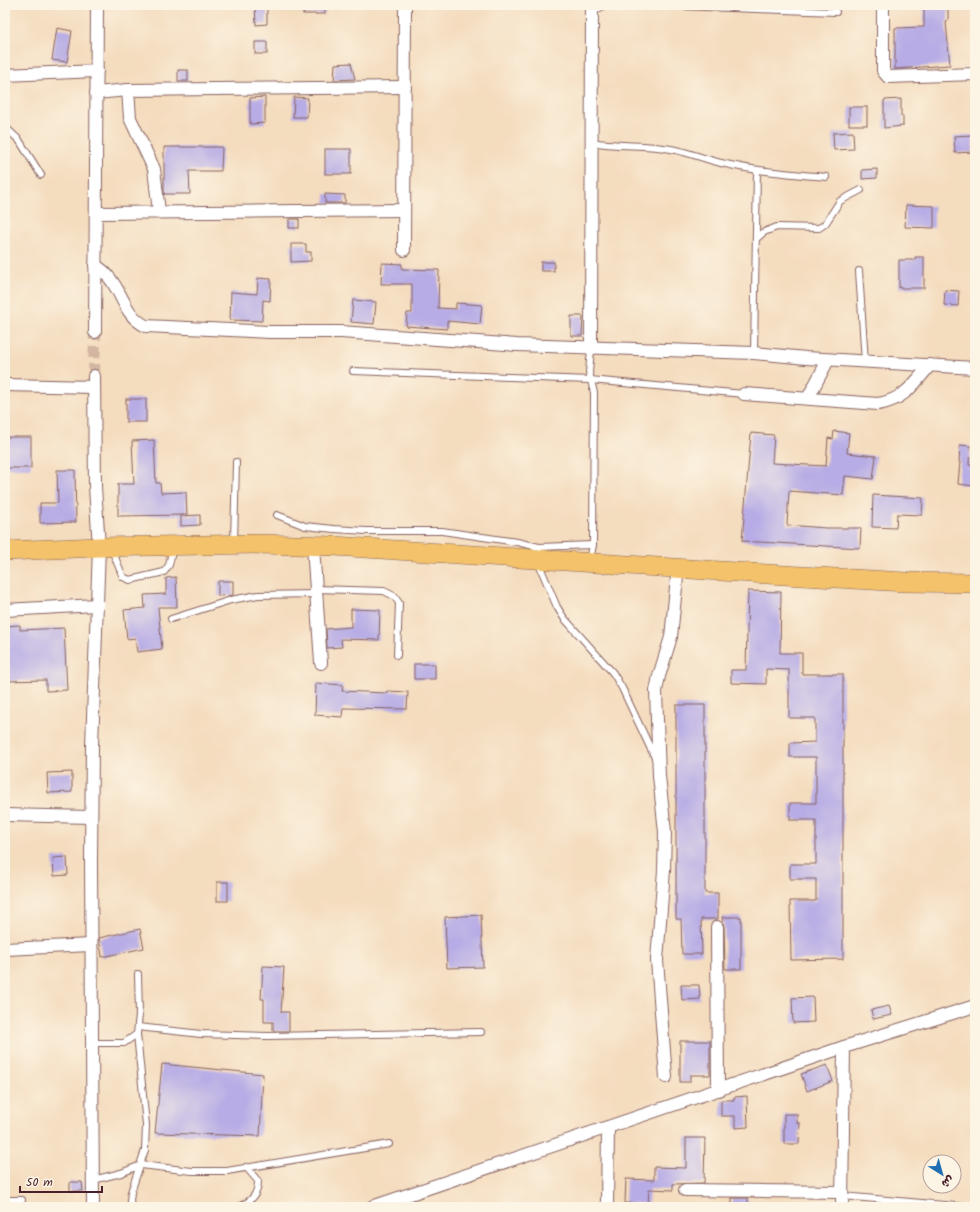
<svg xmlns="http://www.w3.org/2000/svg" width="980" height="1212" font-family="Kalam,'Playpen Sans Arabic',sans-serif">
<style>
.building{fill:#b7ace5}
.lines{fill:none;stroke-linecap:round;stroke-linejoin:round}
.minor-tunnel{stroke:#d2b6a1;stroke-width:12;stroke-dasharray:12 6;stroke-linecap:butt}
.service-casing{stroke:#86615e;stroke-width:8}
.minor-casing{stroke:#86615e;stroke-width:14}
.primary-casing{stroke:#86615e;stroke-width:20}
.service{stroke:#fff;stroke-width:6}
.minor{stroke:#fff;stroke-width:12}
.primary{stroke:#f3c26a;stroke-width:19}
</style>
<rect width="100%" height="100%" fill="#fcf5e5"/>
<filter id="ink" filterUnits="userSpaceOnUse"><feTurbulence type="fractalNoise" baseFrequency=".025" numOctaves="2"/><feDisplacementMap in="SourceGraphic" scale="8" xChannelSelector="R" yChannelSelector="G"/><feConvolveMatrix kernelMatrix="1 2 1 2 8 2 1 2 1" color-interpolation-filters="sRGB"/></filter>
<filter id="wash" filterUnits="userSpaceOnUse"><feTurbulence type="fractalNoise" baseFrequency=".012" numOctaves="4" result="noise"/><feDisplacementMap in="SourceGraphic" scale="16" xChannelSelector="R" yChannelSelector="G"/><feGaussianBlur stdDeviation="0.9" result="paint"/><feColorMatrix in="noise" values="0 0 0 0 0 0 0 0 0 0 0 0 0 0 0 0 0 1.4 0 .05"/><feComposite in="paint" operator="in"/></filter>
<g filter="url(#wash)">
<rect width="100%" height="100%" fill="#f4dcbe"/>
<g id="blocks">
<!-- building -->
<g class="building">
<polygon points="255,5 267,5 267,24 256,25"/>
<rect x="303" y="5" width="22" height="9"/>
<polygon points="924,5 948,5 948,21 946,22 950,65 895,69 895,28 924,27"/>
<polygon points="57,28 72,31 67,62 52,60"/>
<rect x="255" y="42" width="12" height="12"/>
<polygon points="351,63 355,79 334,80 335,64"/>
<rect x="178" y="70" width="10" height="11"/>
<polygon points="265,97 265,123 250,124 250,98"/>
<polygon points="294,97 308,98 307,117 293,117"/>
<polygon points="901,99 901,116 903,116 903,126 884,128 884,100"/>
<rect x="849" y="107" width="18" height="18"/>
<polygon points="853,132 854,149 834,150 833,133"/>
<polygon points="973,135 973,152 955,153 954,136"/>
<polygon points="164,147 222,147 221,171 189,171 190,194 164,194"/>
<rect x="325" y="149" width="26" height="25"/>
<polygon points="877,169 877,178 862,179 862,170"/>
<polygon points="325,194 345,195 345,203 325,203"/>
<polygon points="906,205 934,206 934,228 905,227"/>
<rect x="289" y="219" width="10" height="9"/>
<polygon points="291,244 306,244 306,252 311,252 311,261 291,262"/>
<polygon points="915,257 924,257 924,288 899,288 899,260 915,260"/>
<rect x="541" y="262" width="13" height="9"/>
<polygon points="382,263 402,264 402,269 439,270 438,308 456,309 456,303 482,305 480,324 447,321 447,329 406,326 407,313 412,313 412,284 381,284"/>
<polygon points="258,278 271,279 270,301 263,300 262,321 230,320 231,292 257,294"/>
<polygon points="945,290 959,291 958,306 944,305"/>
<polygon points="353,300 376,302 374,324 351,322"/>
<polygon points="571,316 583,316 582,336 571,336"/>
<rect x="126" y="399" width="20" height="23"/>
<polygon points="834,431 849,433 847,453 876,456 873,479 845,476 843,495 789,491 787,525 826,528 861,528 860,548 742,541 751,433 774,435 772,463 826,466 828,438 833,439"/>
<rect x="5" y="437" width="26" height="31"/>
<polygon points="154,440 156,483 160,483 161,493 186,492 187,515 118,516 118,484 134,484 132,441"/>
<polygon points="960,445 970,446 969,465 975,466 974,486 958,484 960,462 959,462"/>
<polygon points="57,470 75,470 76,522 40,523 40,503 58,503"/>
<polygon points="873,495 923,498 922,515 897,514 896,528 872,527"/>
<polygon points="200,515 200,525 181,526 181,516"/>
<polygon points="176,577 177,607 158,607 162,649 137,652 135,638 127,639 124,610 145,608 144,595 166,594 166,578"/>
<polygon points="218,581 233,581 233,595 218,596"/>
<polygon points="748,591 781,592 780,653 802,653 802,674 843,674 843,959 791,960 790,901 816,901 816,879 790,879 790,864 816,864 816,820 790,820 790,803 816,803 816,757 790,757 790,743 815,742 815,718 789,718 789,670 766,669 766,684 731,683 731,670 746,670"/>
<polygon points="351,609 380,610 379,640 341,639 342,647 327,648 326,629 351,627"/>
<polygon points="20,625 20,630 64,628 67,690 46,691 46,680 6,681 5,626"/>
<rect x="414" y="664" width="21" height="15"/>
<polygon points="316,683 343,685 342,691 386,693 387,691 408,692 407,709 343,708 342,717 315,715"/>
<polygon points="676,705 705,705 705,893 718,893 718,919 701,919 702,954 682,954 681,919 676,919"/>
<polygon points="72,772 72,792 48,793 47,773"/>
<polygon points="67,857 68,875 54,876 53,858"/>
<rect x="217" y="882" width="11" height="19"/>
<polygon points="481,915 483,967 447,968 445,917"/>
<polygon points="722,917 741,917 741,969 725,969 724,927"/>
<polygon points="140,929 144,948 102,957 99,938"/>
<polygon points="263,966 284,967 281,1012 289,1012 289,1031 273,1031 273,1022 264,1022 264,999 261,999"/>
<polygon points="681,985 699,985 700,999 682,1000"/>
<polygon points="813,997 814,1022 793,1023 792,998"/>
<polygon points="889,1006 892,1015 873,1019 871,1010"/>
<polygon points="680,1041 710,1041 710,1075 690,1075 690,1082 680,1082"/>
<polygon points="162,1064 263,1074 260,1136 155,1133"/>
<polygon points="827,1065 833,1081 807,1091 801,1074"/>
<polygon points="747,1096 748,1127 735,1128 735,1116 721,1116 721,1100 734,1100 734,1097"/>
<polygon points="784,1114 797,1114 797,1123 800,1123 799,1144 784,1144"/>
<polygon points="686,1138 705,1138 704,1183 673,1184 673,1190 649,1189 648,1204 625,1203 626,1179 654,1180 654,1167 686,1168"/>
<polygon points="70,1182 82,1182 83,1191 70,1191"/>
<rect x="732" y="1198" width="16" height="9"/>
</g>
</g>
</g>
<g filter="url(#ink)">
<use href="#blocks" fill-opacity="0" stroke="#86615e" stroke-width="1"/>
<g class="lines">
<!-- minor-tunnel -->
<polyline class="minor-tunnel" points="94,376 95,332"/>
<defs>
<g id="service">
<polyline points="653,5 836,12"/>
<polyline points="592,12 605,5"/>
<polyline points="5,127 19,140 41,175"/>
<path d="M592,142C618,147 645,144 671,149C688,152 704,159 721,163C755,171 791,174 826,177"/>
<polyline points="756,239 764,232 777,227 819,228 825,224 840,201 861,190"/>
<polyline points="859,271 865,362"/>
<polyline points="754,353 757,170"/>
<polyline points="353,371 590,380 744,394"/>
<polyline points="277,515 305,526 334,529 366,531 442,531 517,542 539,547 593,545"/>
<polyline points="234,543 236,462"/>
<polyline points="112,550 123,577 130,580 164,572 169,565 173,547"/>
<polyline points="590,560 593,545 594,393 589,372 591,349"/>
<polyline points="538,562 557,607 564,618 613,673 622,688 656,760"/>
<polyline points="316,589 384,591 394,596 399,603 397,655"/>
<polyline points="171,619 231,600 258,595 316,594"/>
<polyline points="138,1027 201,1034 268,1036 481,1032"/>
<polyline points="92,1043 124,1043 137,1034 139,1014 138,974"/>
<polyline points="93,1180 121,1173 141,1165 192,1171 227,1171 389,1144"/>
<polyline points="842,1196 967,1207"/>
<polyline points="5,1200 22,1200"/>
<polyline points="132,1207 130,1201 131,1192 145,1150 146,1125 137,1034"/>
<path d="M238,1207C251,1202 258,1195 258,1181L246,1167"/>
</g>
<g id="minor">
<polyline points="883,5 883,71 888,77 975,74"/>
<polyline points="5,75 97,71"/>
<polyline points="128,90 130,118 154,169 159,212"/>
<polyline points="96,93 128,90 405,87"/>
<polyline points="97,213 404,210"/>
<polyline points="404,250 405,5"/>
<path d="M95,265C99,268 104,271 107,275C123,292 124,316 146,326L269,332H341L517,345L754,353L806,358L975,368"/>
<polyline points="95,332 97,5"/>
<polyline points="591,349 592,5"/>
<polyline points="5,385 94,387"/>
<path d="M744,394L878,404C904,400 914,384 930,365"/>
<polyline points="808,398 828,360"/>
<polyline points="313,546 321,663"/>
<polyline points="5,610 97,605"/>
<polyline points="5,815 91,817"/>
<polyline points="717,927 718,1090"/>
<polyline points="5,949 91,945"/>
<polyline points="666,1077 657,960 664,870 665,832 659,776 656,691 659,676 671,637 678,567"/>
<polyline points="685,1190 842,1192"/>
<polyline points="93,1207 91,862 92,745 99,547 95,487 94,376"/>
<polyline points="372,1207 844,1047 975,1006"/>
<polyline points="607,1207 608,1127"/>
<polyline points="842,1207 844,1047"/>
</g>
<polyline id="primary" points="5,551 99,547 257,544 334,546 767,574 905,582 975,583"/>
</defs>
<!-- service casing -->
<use href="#service" class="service-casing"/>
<!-- minor casing -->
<use href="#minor" class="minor-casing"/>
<!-- primary casing -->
<use href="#primary" class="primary-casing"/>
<!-- service -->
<use href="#service" class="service"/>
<!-- minor -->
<use href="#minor" class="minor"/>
<!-- primary -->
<use href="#primary" class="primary"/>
</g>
</g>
<!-- margin -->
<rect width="980" height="1212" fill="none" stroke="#fcf5e5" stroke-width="20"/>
<!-- north arrow -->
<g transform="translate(942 1174) rotate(143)"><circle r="19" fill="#fcf5e5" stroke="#b59f9b"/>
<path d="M0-3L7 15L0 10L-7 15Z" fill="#1f6fb2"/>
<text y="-6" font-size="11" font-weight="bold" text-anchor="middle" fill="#4a1f2b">ش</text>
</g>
<!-- scale -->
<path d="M20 1186v6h82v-6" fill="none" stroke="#4a1f2b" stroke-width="2"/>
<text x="26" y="1186" font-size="12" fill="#4a1f2b" stroke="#fcf5e5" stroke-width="3" paint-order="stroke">50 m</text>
</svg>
